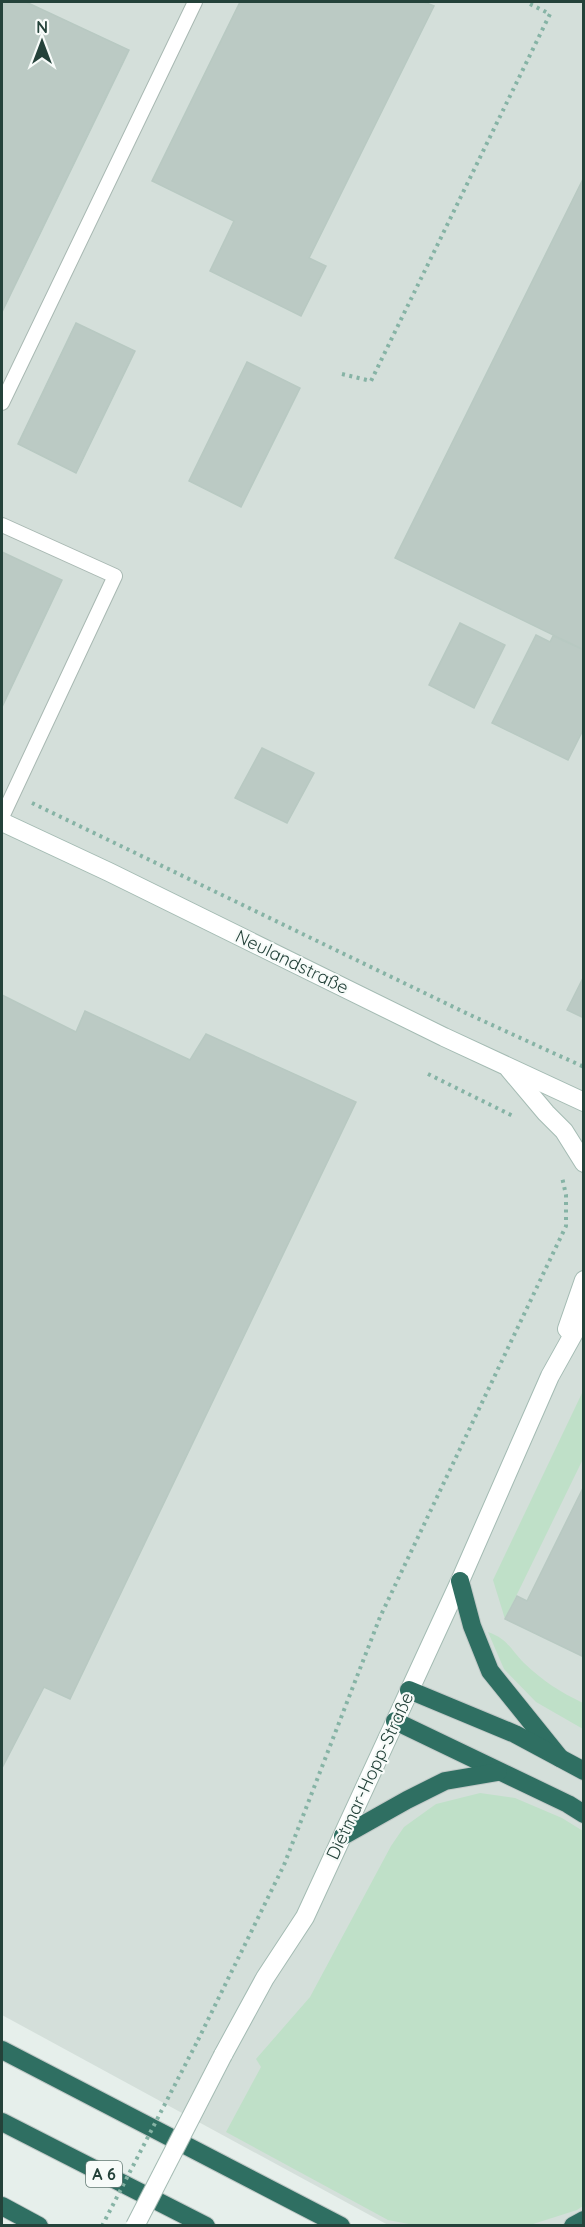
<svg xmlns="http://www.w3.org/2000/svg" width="585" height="2227" font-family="Quicksand,sans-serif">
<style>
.built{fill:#d4dfda}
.green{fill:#bfe0c8}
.building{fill:#bbcac4;stroke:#b8c9c2;stroke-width:1.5}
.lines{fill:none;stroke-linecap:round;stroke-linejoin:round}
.lane-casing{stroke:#a8b8b2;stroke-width:16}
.secondary-casing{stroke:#a4bbb3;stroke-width:20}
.highway-casing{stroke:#c2cac8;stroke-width:20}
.path{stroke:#86b3a5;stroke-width:4;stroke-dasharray:3 4.5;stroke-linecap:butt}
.lane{stroke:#fff;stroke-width:14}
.secondary{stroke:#fff;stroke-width:18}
.highway{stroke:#2f6f62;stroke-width:18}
.secondary-bridge-casing{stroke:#a4bbb3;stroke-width:20;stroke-linecap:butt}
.path-bridge{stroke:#86b3a5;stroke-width:4;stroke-dasharray:3 4.5;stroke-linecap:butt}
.secondary-bridge{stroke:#fff;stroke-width:18}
.labels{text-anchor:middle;stroke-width:4.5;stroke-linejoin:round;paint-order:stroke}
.shield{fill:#f7fbf9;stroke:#637a73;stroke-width:1.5}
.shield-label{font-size:16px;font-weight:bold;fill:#24423a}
.street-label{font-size:18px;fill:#24423a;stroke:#f7fbf9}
</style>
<rect width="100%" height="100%" fill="#e6efeb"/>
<!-- built -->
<polygon class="built" points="2,2 583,2 583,2225 388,2225 2,2015"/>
<!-- green -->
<g class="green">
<polygon points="583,1391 583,1459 505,1619 493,1580"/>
<path d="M488,1632C508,1639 510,1649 524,1663C543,1681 560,1692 583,1703V1729L536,1702L504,1669Z"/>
<polygon points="480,1793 515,1798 562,1818 583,1831 583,2206 577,2210 530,2225 419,2226 388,2220 226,2132 261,2067 256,2059 310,1997 391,1846 404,1827 436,1804"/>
</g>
<!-- building -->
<g class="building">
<polygon points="2,2 26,2 129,50 2,312"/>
<polygon points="240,2 424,2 434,6 309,258 326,266 301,316 210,271 234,221 152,181"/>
<polygon points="584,177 584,650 395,558"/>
<polygon points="76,323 135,351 76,473 18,444"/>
<polygon points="247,362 300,388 241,507 189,481"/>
<polygon points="2,552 62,580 2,707"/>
<polygon points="460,623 505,645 474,708 429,685"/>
<polygon points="536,635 550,642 553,636 584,650 584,728 568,760 492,723"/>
<polygon points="262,748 314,773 287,823 235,798"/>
<polygon points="584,976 584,1018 567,1010"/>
<polygon points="2,995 76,1032 85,1011 190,1060 206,1034 356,1102 70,1699 44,1687 2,1768"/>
<polygon points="584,1486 584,1657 505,1619 517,1596 527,1601"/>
</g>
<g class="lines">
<defs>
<g id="lane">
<polyline points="2,403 195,2"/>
<polyline points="2,525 115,576 2,817"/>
</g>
<g id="secondary">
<polyline points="2,822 109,872 444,1037 584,1102"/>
<polyline points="509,1069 546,1113 564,1131 584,1163"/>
<polyline points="567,1329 584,1280"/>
<polyline points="223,2055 265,1978 305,1917 460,1581 550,1376 584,1315"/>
</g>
<g id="highway">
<polyline points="460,1581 472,1626 490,1671 560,1758"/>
<polyline points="409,1690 515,1734 584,1771"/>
<polyline points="395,1721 568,1804 584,1814"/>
<polyline points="343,1836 407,1800 445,1781 498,1772"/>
<polyline points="2,2050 341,2226"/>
<polyline points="2,2122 206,2226"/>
<polyline points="2,2206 39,2226"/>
<polyline points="573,2226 584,2220"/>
</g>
</defs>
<!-- lane casing -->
<use href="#lane" class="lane-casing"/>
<!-- secondary casing -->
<use href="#secondary" class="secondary-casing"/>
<!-- highway casing -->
<use href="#highway" class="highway-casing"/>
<!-- path -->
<g class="path">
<polyline points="342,374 371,381 550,14 526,2"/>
<polyline points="32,803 468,1014 584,1067"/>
<polyline points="428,1074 513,1116"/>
<polyline points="198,2040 284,1865 380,1617 566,1226 566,1195 562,1177"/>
</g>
<!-- lane -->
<use href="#lane" class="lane"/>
<!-- secondary -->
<use href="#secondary" class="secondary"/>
<!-- highway -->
<use href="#highway" class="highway"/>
<defs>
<polyline id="secondary-bridge" points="135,2226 223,2055"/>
</defs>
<!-- secondary-bridge casing -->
<use href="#secondary-bridge" class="secondary-bridge-casing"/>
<!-- path-bridge -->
<polyline class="path-bridge" points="102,2226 198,2040"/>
<!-- secondary-bridge -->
<use href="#secondary-bridge" class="secondary-bridge"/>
</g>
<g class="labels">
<!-- shield labels -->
<rect class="shield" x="86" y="2161" width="36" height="26" rx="4.5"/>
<g class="shield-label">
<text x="104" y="2180">A 6</text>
</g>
<!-- street labels -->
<g class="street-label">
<text transform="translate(292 962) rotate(26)" y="6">Neulandstraße</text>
<text transform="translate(370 1776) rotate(-65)" y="6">Dietmar-Hopp-Straße</text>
</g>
</g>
<!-- border -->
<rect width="585" height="2227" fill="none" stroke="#24423a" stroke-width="6"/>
<!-- north arrow -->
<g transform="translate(42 42)" stroke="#f7fbf9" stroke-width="4.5" paint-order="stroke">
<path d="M0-4.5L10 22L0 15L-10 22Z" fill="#24423a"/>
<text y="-9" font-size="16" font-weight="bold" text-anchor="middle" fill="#24423a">N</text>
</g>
</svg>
